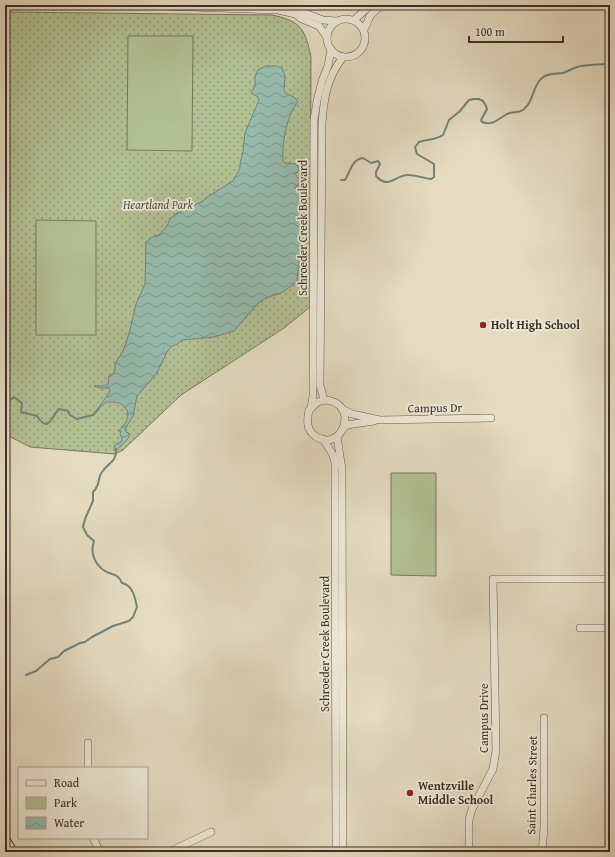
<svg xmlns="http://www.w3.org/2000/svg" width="615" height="857" font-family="'Gentium Book Plus',serif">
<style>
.green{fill:url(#green-dots);stroke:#78785d}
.pitch{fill:#b2c094;stroke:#78785d}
.water{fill:url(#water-waves);stroke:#728378}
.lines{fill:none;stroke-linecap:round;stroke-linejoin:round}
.stream{stroke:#728378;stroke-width:2}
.street-casing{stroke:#675a4d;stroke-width:8}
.secondary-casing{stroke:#3d2f26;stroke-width:12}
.street{stroke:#ede8d7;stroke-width:7}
.secondary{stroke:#ede8d7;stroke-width:10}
.poi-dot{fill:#8f2418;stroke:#ede8d7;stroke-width:1.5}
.labels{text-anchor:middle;stroke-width:3.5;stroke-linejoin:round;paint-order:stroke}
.park-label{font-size:12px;font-style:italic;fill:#544c3c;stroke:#ede8d7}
.street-label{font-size:12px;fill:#3d2f26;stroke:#ede8d7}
.poi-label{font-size:12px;font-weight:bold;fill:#3d2f26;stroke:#ede8d7;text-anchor:start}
</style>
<defs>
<pattern id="green-dots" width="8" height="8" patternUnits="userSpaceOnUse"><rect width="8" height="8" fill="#b2c094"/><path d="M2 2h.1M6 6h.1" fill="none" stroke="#929c79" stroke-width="1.8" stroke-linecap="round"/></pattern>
<pattern id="water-waves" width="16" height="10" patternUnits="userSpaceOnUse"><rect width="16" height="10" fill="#96bbae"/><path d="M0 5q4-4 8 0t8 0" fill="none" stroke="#7c988d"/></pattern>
</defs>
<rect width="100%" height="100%" fill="#e4dbc1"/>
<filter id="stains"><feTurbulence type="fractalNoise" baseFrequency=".005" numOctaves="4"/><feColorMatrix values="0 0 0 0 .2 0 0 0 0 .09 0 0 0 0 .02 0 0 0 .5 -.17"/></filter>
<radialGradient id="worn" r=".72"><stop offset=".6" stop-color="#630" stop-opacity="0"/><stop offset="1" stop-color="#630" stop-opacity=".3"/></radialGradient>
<!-- green -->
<path class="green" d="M5,12L272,15C301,21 305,29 311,57L310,307L284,328L181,395L123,450L115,454L30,447L5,434Z"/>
<!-- pitch -->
<g class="pitch">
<polygon points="128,36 193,36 192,151 127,150"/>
<polygon points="36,220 96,221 96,335 36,335"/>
<polygon points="391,473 436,473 436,576 391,575"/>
</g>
<!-- water -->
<path class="water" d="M266,66H277L282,68L285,76L284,91C288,96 295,95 298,102C296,105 293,109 291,113C285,128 282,145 283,161L285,163L297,164L299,169L297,173L296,172L294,173L301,181L295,188L300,189L302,196L300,251L297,282L281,293L266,298L258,303L234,331L214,337L182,340L176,345L172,346L167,352L157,373L137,396L133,416L125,429L126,432L129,433V437C125,443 120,446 116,451L114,447L116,444L121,442L122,438L120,434L121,431H118C126,424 127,422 128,412C121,401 118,402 106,402L99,408C101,401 108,398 110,390L108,388H100L94,386H103L108,384L109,376L113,374L115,370V364L124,349L130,330L136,304L145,284L146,242L154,236L159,235L167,226L170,219L177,213L203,201L209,196L233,181L240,168V164L243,151L245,133L259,100L258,97L251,93L255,86V76L258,70Z"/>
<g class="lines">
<!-- stream -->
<g class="stream">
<path d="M341,180H345C350,172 352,159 363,158L371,163L378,161L380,164L376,172V176C389,190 395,175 408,175C416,175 423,178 431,179L434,177V164L417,154L415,147L419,142C427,139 436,140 443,135L449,120L460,111L469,100L474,99H479L483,101L486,106L487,109L481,120L482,122C493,126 498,119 507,114C514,111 521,114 526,107C534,99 533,85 542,78C547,73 556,74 563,73C568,71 572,69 577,67C583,65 603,64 610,64"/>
<path d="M5,400L9,401L14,397L22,403L21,412L37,416C49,435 52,415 59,409L68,411L70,415L77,419L93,415L99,408"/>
<path d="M26,675L36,671L50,659L58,657L64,651L80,643L85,642L92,637L113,626L129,621L133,617L137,607C135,598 133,585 122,583C117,572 113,576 105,571C94,564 90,552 94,541L87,535L83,527L85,519L93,501V492C102,483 96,480 102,472C108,463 117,462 116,449"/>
</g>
<defs>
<g id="street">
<polyline points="134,5 278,10 296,14 300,18 319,26 327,37"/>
<polyline points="296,14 302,12 323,20 336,21"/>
<circle cx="346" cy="38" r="19"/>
<polyline points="354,20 371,5"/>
<polyline points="364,30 370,16 381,5"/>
<path d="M324,400L320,385L322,123C324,97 327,78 343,57"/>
<path d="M324,400C361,401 343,455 315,436C306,429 307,420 309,410L318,402Z"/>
<polyline points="311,408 313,397 314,120 317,101 322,81 328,66 331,50"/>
<polyline points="342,409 352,414 380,420 491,418"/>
<polyline points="344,428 347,425 374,421"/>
<polyline points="337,437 342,469 343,852"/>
<polyline points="323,439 333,455 335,463 336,852"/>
<polyline points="580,628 610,628"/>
<polyline points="88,743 88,768"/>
<polyline points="93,838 100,852"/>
<polyline points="169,852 211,832"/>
<polyline points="469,852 469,820 472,809 493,769 496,750 493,579 610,579"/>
<polyline points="542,852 544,828 544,718"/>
</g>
<polyline id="secondary" points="5,841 12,852"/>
</defs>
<!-- street casing -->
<use href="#street" class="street-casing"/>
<!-- secondary casing -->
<use href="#secondary" class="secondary-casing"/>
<!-- street -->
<use href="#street" class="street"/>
<!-- secondary -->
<use href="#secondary" class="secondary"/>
</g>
<!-- markers -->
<g class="poi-dot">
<circle cx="483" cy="325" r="4"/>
<circle cx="410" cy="793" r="4"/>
</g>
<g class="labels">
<!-- park labels -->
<g class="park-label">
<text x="158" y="209">Heartland Park</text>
</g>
<!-- street labels -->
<g class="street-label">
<text transform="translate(303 228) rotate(-90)" y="4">Schroeder Creek Boulevard</text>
<text transform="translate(435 408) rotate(-1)" y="4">Campus Dr</text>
<text transform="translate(325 644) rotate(-90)" y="4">Schroeder Creek Boulevard</text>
<text transform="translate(484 718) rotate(-90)" y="4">Campus Drive</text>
<text transform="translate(532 785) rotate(-89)" y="4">Saint Charles Street</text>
</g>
<!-- poi labels -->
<g class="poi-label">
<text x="491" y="329">Holt High School</text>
<text x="418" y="790">Wentzville<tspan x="418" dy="14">Middle School</tspan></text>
</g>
</g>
<!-- margin -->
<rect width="615" height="857" fill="none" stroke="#e4dbc1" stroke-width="20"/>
<rect x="6" y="6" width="603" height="845" fill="none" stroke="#3d2f26" stroke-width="2"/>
<rect x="10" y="10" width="595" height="837" fill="none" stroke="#3d2f26"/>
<!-- legend -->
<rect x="18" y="767" width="130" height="72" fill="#ede8d7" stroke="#a79e90"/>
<rect x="26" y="780" width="20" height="6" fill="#ede8d7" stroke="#a79e90"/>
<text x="54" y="787" font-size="12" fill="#3d2f26">Road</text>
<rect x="26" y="797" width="20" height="12" fill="#b2c094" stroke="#a79e90"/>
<text x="54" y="807" font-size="12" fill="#3d2f26">Park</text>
<rect x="26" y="817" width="20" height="12" fill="url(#water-waves)" stroke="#a79e90"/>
<text x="54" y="827" font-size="12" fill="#3d2f26">Water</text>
<!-- scale -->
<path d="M469 36v6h94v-6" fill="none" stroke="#3d2f26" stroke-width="2"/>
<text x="475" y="36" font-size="12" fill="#3d2f26" stroke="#ede8d7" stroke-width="3" paint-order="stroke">100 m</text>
<rect width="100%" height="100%" filter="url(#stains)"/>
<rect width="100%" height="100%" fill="url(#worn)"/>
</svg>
